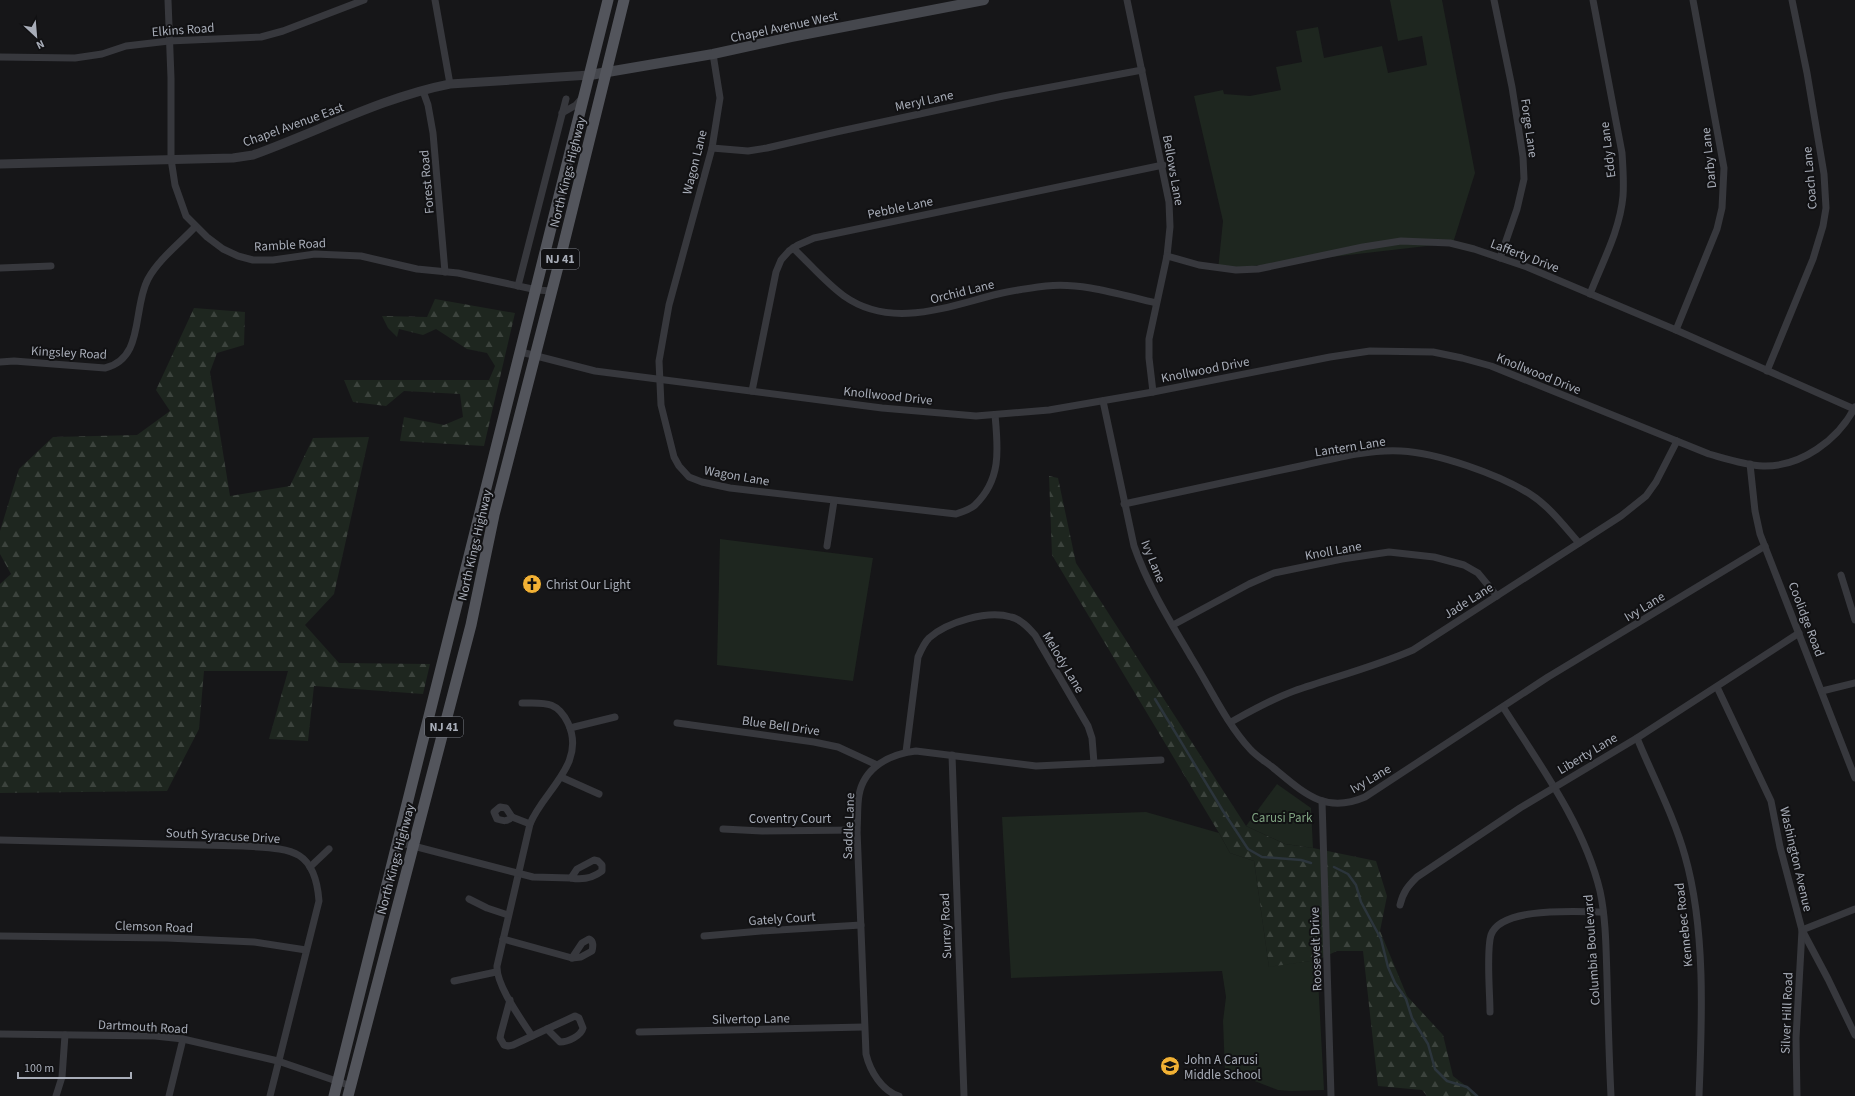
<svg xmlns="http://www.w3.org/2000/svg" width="1855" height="1096" font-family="'Source Sans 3',sans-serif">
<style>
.forest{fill:url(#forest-firs)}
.green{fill:#1e261f}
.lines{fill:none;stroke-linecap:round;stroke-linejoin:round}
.stream{stroke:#2c353c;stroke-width:2.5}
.minor{stroke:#37383d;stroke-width:7}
.tertiary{stroke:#37383d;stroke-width:9}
.secondary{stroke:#45474d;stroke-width:10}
.primary{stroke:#53555c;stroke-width:11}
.labels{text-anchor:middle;stroke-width:4;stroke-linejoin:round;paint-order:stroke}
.shield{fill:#111113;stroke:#7b7e86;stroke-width:1}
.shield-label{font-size:12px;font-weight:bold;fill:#a8adb8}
.street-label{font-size:13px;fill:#a8adb8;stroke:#111113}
.poi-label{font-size:13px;fill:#a8adb8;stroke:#111113;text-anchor:start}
.park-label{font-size:13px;fill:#7fa381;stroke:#111113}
</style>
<defs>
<pattern id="forest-firs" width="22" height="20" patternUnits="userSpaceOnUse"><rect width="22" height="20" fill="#1e261f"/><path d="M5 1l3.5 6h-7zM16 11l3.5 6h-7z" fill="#3c433d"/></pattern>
</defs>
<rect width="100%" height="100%" fill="#161618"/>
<!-- forest -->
<g class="forest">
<polygon points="435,299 515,313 484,446 400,441 404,417 444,425 463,417 460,394 404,391 386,406 353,402 344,380 489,380 495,366 487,353 467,349 436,329 423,335 399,329 397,337 388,328 382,316 427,317"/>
<polygon points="194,308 245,312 244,345 217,353 210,372 230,496 290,486 313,438 369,437 334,594 305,625 339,663 430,664 423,694 314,686 308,741 269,739 288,671 204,671 199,729 167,791 0,793 0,584 11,574 0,554 0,531 19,469 53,437 137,435 170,411 156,390"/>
<polygon points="1049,476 1058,478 1076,563 1246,826 1285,844 1313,848 1376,861 1387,896 1380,931 1407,996 1443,1035 1453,1076 1479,1096 1427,1096 1422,1090 1378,1086 1363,951 1337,951 1317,960 1269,968 1254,861 1230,853 1219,833 1052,555"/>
</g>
<!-- green -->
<g class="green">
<polygon points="1390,0 1442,0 1475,173 1453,243 1218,270 1223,221 1194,96 1223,90 1224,94 1250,96 1281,90 1276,67 1302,62 1296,31 1318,27 1324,58 1382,46 1388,73 1427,65 1422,36 1398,41"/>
<polygon points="720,539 873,558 853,681 717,665"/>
<polygon points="1277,784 1311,808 1313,848 1285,844 1246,826"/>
<polygon points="1146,812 1219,833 1230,853 1254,861 1269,967 1317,960 1324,1090 1291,1091 1278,1090 1252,1080 1229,1075 1225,1072 1223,1021 1226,997 1222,971 1011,978 1002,817"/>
</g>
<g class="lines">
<!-- stream -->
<g class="stream">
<polyline points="1155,699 1223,811 1248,849 1262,857 1301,860 1311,863"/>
<polyline points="1334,867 1348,874 1356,885 1361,902 1381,939 1388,967 1395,983 1406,999 1412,1018 1428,1044 1435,1069 1447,1081 1467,1087 1477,1096"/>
</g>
<!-- minor -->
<g class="minor">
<polyline points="168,0 171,78 171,159 175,185 186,216 207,237 223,249 238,256 253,260 273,260 315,254 361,256 417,269 458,273 537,290 552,291"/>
<polyline points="435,0 450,84"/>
<polyline points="1127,0 1169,202 1170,227 1167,256 1149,339 1149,358 1153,392"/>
<polyline points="1494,0 1512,87 1523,157 1524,179 1517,209 1500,258"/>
<path d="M713,54L720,98L712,148L669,305L659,361L661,405L674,457L679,466L689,477L702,482L730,488L956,514C962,512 971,509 975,505C1002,479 998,448 995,415"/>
<polyline points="0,57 75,58 102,54 126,46 169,41 261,37 283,31 364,0"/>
<polyline points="423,91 428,105 433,133 445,272"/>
<polyline points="562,113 576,105 582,98"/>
<polyline points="712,148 748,151 767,148 836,132 1003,96 1142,70"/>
<path d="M793,248C810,264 826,283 844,296C892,330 948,306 998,294C1014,290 1030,288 1046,286C1083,282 1121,295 1156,303"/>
<polyline points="1167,256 1199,265 1236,270 1258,269 1363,247 1401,241 1450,243 1474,249 1527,267 1676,330 1854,409"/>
<polyline points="0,268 51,266"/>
<polyline points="518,286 566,99"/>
<path d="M1590,294C1602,263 1620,230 1623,196C1624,182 1623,167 1622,153L1593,0"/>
<polyline points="1676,330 1717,229 1722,208 1724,168 1693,0"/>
<path d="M521,352L595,371L882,408L976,416L1049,410L1153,392L1330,357L1370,351L1433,352L1462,358L1491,366L1709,454C1727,459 1745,465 1763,466C1801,467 1838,440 1855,407"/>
<path d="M0,362L14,361L105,368C145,358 132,309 148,279C159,259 180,243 195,227"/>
<polyline points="1767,371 1813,259 1823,226 1826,208 1824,174 1807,73 1792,0"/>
<polyline points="752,391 776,272 781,260 789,251 798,245 814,238 1163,165"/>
<path d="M1103,401L1134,546C1148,586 1170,621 1191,657C1210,687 1226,723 1250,749C1257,757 1268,763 1276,770C1305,794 1326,814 1365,797L1548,677L1765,546"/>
<polyline points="1750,464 1755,511 1760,534 1855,778"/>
<path d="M1124,504C1180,492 1235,480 1291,468C1326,461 1364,449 1401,451C1438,453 1498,474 1530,494C1549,506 1564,526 1579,543"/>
<polyline points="827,546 834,501"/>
<polyline points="1841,575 1855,620"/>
<polyline points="1173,625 1249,584 1274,573 1342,559 1389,552 1434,557 1464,565 1478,573 1497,596"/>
<polyline points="1717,687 1771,801 1780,847 1802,930 1828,979 1855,1035"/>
<polyline points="1822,691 1855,683"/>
<path d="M522,703C544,703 557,700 568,723C587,764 543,791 530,824L497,966C496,985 521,1019 532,1036"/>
<path d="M1503,707C1539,764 1584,824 1600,891C1606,919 1606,949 1607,978C1608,1017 1609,1057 1611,1096"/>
<path d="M1231,722C1251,711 1272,699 1294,691C1334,677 1374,667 1413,650L1621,516L1646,496L1656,482L1677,441"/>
<polyline points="677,723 814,742 838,747 877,765"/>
<polyline points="570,728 615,717"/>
<path d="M1637,738C1653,777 1674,816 1685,856C1706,929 1702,1021 1699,1096"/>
<path d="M906,752L918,657C921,650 924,643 929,638C947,622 987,610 1011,617C1021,619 1029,628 1035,635L1088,726L1092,738L1094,763"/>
<polyline points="952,755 964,1096"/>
<polyline points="561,777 599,794"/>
<polyline points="1322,801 1331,1096"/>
<path d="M500,807L506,808L512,817C507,822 503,821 497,819L494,812Z"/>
<polyline points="512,817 530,824"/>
<polyline points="723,829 762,831 857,830"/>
<path d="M0,840L243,846C288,849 315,846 319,901L270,1096"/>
<polyline points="398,842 533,877 571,878"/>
<path d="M594,860L598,861L602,865V871C593,878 582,880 571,878L577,869Z"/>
<polyline points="310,867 329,849"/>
<polyline points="469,899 487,908 508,915"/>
<path d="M1400,905C1403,892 1408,886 1417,877L1520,808L1637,738L1799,633"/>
<polyline points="0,936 167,938 254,942 306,950"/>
<polyline points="704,936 761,931 861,925"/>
<polyline points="503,939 572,958"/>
<path d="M589,939C594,941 593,947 592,951L581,957L572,958L582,943Z"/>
<polyline points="454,981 496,972"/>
<polyline points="510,1000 501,1033 500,1038 504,1045 508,1046 513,1045 547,1029"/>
<path d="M1490,1012C1490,993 1486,951 1491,935C1501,906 1577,912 1603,912"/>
<path d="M575,1016L579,1018L583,1028C581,1036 568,1042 560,1042L547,1029Z"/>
<polyline points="639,1032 864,1027"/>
<polyline points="0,1034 155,1036 183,1039 278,1061 351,1086"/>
<polyline points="56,1096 62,1077 65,1035"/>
<polyline points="169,1096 183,1039"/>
<path d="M899,1096C882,1091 870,1071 866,1054L857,830C858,819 857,806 859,795C864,767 890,754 916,751L1036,766L1161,760"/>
<polyline points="1797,1096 1796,1038 1802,930 1855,909"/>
</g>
<!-- tertiary -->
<path class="tertiary" d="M0,164L233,158L253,155C317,132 383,97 450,84L590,75"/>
<!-- secondary -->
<polyline class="secondary" points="590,75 713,54 791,37 984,0"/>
<!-- primary -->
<g class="primary">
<polyline points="334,1096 608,0"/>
<polyline points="348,1096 471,625 494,515 559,263 624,0"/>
</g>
</g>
<!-- icons -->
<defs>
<symbol id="church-disc" viewBox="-11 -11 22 22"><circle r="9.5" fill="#f2b134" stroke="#111113"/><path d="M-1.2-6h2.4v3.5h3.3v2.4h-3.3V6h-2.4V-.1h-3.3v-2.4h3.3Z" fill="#111"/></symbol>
<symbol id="school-disc" viewBox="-11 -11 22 22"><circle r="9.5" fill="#f2b134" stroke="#111113"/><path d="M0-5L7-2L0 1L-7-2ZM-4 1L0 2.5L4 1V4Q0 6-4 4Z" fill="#111"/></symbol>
</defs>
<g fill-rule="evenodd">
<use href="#church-disc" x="521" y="573" width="22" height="22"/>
<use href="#school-disc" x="1159" y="1055" width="22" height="22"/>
</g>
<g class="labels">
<!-- shield labels -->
<g class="shield">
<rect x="541" y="249" width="38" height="20" rx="3"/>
<rect x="425" y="717" width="38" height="20" rx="3"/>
</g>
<g class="shield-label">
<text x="560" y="263">NJ 41</text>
<text x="444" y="731">NJ 41</text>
</g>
<!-- street labels -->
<g class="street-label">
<text transform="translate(784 26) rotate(-12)" y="5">Chapel Avenue West</text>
<text transform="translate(183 29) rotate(-4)" y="5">Elkins Road</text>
<text transform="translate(924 100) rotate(-12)" y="5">Meryl Lane</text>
<text transform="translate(293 124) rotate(-20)" y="5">Chapel Avenue East</text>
<text transform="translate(1530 128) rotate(82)" y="5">Forge Lane</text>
<text transform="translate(1607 150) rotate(-97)" y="5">Eddy Lane</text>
<text transform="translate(1708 158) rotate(-96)" y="5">Darby Lane</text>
<text transform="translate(694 162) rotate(-76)" y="5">Wagon Lane</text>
<text transform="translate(1174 170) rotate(80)" y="5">Bellows Lane</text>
<text transform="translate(567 172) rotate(-76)" y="5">North Kings Highway</text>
<text transform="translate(1809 178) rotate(-95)" y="5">Coach Lane</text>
<text transform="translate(426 182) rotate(-95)" y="5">Forest Road</text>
<text transform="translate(900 207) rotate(-12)" y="5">Pebble Lane</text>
<text transform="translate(290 244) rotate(-3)" y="5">Ramble Road</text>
<text transform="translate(1525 255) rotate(21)" y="5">Lafferty Drive</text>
<text transform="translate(962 291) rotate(-14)" y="5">Orchid Lane</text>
<text transform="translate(69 352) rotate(3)" y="5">Kingsley Road</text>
<text transform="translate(1205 369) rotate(-11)" y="5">Knollwood Drive</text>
<text transform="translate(1539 373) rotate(22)" y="5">Knollwood Drive</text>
<text transform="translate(888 395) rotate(6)" y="5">Knollwood Drive</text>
<text transform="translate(1350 446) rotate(-9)" y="5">Lantern Lane</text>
<text transform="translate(737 475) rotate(10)" y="5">Wagon Lane</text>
<text transform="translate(474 545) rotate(-77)" y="5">North Kings Highway</text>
<text transform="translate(1333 550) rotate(-10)" y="5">Knoll Lane</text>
<text transform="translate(1154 561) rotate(68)" y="5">Ivy Lane</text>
<text transform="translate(1468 600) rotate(-32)" y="5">Jade Lane</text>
<text transform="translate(1644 606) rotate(-31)" y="5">Ivy Lane</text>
<text transform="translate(1807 619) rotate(69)" y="5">Coolidge Road</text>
<text transform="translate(1064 662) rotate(59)" y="5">Melody Lane</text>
<text transform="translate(781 725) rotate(8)" y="5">Blue Bell Drive</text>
<text transform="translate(1587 753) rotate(-31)" y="5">Liberty Lane</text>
<text transform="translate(1370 778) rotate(-30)" y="5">Ivy Lane</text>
<text x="790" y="823">Coventry Court</text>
<text transform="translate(848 826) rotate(-88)" y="5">Saddle Lane</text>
<text transform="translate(223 835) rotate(3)" y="5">South Syracuse Drive</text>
<text transform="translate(395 859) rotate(-75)" y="5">North Kings Highway</text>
<text transform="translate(1797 859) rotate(77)" y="5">Washington Avenue</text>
<text transform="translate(782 918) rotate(-4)" y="5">Gately Court</text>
<text transform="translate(1683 925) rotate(-96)" y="5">Kennebec Road</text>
<text transform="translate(154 926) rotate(2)" y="5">Clemson Road</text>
<text transform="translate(945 926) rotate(-92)" y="5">Surrey Road</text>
<text transform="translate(1315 949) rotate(-92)" y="5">Roosevelt Drive</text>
<text transform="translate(1591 950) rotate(-94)" y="5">Columbia Boulevard</text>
<text transform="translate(1786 1013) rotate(-88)" y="5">Silver Hill Road</text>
<text transform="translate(751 1018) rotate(-1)" y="5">Silvertop Lane</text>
<text transform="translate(143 1026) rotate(3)" y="5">Dartmouth Road</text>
</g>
<!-- poi labels -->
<g class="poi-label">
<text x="546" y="589">Christ Our Light</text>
<text x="1184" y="1064">John A Carusi<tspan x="1184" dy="15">Middle School</tspan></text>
</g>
<!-- park labels -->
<g class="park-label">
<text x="1282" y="822">Carusi Park</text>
</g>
</g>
<!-- north arrow -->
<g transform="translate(36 36) rotate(154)" stroke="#111113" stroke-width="3" paint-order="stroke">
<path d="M0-3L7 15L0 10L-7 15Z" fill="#a8adb8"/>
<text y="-6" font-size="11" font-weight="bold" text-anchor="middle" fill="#a8adb8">N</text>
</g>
<!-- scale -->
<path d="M18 1072v6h113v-6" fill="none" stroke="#a8adb8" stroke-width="2"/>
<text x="24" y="1072" font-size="12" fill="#a8adb8" stroke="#111113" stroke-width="3" paint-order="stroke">100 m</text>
</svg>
